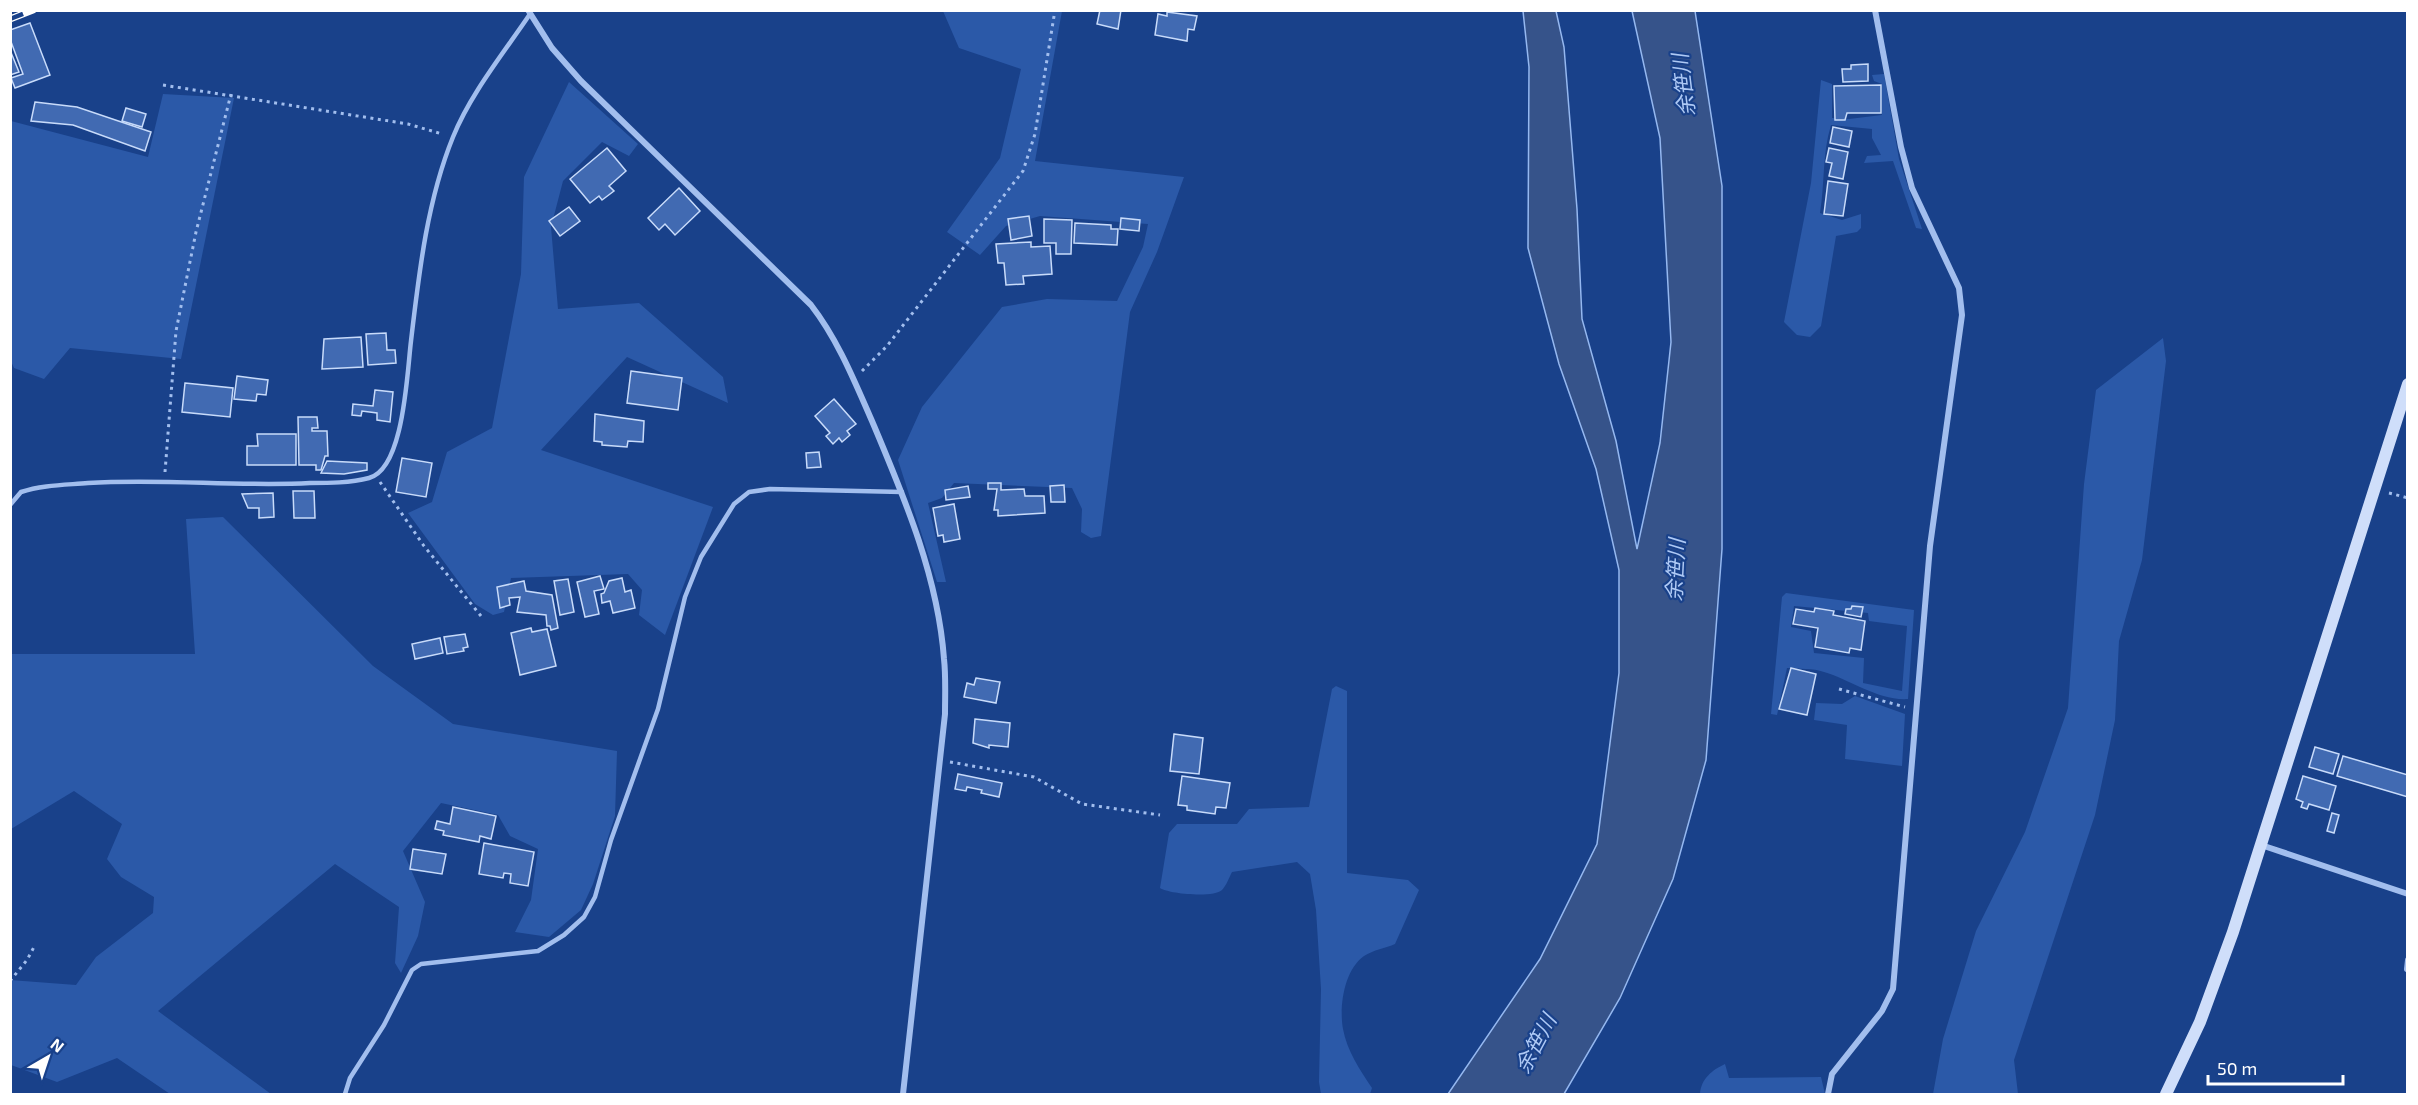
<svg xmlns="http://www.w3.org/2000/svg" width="2418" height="1105" font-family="'Exo 2','Noto Sans JP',sans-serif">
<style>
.green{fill:#2b59a8;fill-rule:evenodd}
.water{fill:#36538a;stroke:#95b8f0;stroke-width:1.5}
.building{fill:#416ab2;stroke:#c8dbfa;stroke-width:1.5}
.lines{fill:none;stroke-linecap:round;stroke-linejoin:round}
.path{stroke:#a2beee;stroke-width:3;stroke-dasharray:3 4.5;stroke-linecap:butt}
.lane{stroke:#a2beee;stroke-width:4.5}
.street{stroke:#a2beee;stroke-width:6}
.secondary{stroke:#cfdefa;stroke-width:12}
.rail-casing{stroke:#fff;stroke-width:7}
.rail{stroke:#19418a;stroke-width:4.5;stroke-dasharray:14;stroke-linecap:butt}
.labels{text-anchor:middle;stroke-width:4.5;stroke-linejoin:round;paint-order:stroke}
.water-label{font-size:21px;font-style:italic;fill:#aec9f5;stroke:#19418a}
</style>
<rect width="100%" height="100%" fill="#19418a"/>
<!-- green -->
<g class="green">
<polygon points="943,11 1062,11 1035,161 1184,177 1157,252 1130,312 1101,536 1091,538 1081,532 1082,509 1072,488 954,483 942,498 928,503 946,582 937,582 898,460 922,407 1002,307 1047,299 1117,301 1143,247 1148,224 1040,216 1006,226 980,255 947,232 1000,158 1021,69 959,48"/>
<path d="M1884,74L1899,159L1922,229L1916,228L1893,161L1864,163L1867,156L1881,155L1872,138V129L1831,125C1822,154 1825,183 1820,213L1842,220L1861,214V228L1857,232L1836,236L1821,326L1810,337L1797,335L1784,322L1811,183L1821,80L1832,84V118L1849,119L1882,115V84L1874,81L1872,75Z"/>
<polygon points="569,82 638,144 629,156 602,142 563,181 551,227 558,309 639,303 723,377 728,403 627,357 541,450 713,507 665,635 639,615 642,590 628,574 511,578 504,612 493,615 475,604 408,513 432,502 447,452 492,428 521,274 524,177"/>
<polygon points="163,94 234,98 181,359 70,348 44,379 14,368 10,359 11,121 148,157"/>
<polygon points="2163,338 2166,361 2142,560 2119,641 2115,720 2095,815 2014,1060 2018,1094 1933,1094 1943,1039 1976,931 2025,832 2068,708 2084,484 2096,390"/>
<polygon points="223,517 373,666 453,724 617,751 615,816 593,884 581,910 549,937 515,932 531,900 538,849 510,836 498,815 441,803 403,851 425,902 418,936 401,973 395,963 399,907 335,864 158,1011 271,1094 170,1094 117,1058 57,1082 11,1065 10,980 76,985 96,957 153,913 154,897 121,877 107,859 122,824 74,791 11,829 11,654 195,654 186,519"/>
<path d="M1786,593L1914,610L1908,699C1879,701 1851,680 1824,672C1813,668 1799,669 1787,668L1777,715L1771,714L1782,597ZM1794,606L1868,613L1869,621L1907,626L1902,691L1863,683L1864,658L1814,653L1811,631L1791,627Z"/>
<path d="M1336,686L1347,691V873L1408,880L1419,890L1395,944C1386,948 1373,950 1364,956C1344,970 1339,1007 1343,1029C1347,1051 1360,1070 1372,1088L1370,1094H1321L1319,1082L1321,989L1316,910L1310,874L1297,862L1232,872C1229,878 1226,886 1222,890C1214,898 1169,894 1160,888L1169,833L1177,824H1237L1249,809L1309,807L1332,689Z"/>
<polygon points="1855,696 1905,714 1902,766 1845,759 1847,725 1814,720 1816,703 1842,704"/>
<path d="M1725,1064L1729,1078L1821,1077L1825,1094H1700C1701,1079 1712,1070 1725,1064Z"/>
</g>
<!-- water -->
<polygon class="water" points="1523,11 1556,11 1564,47 1577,209 1582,319 1616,441 1637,549 1660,443 1671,342 1660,138 1632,11 1695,11 1722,186 1722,549 1706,760 1673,879 1620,998 1564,1094 1448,1094 1540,959 1597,844 1619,673 1619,570 1596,469 1559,364 1528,248 1529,67"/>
<!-- building -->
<g class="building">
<polygon points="1100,10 1121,10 1118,29 1097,24"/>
<polygon points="1167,12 1197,16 1194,30 1188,29 1187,41 1155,35 1158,14 1167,16"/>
<polygon points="30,23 50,75 15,88 11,78 23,74 10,39 10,30"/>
<polygon points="10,50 19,72 10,75"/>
<polygon points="1868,64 1868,81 1843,82 1842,69 1851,69 1851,65"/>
<polygon points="1881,85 1881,113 1847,113 1845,120 1835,120 1834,86"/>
<polygon points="35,102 77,107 151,132 145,151 73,125 31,121"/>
<polygon points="126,108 146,114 142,127 122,121"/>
<polygon points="1833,127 1852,131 1849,147 1830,143"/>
<polygon points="607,148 626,171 609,186 614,191 602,200 599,196 590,203 570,179"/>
<polygon points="1829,148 1848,152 1843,179 1829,176 1832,163 1826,162"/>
<polygon points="1828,181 1848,184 1843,216 1824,214"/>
<polygon points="679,188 700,211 675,235 665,224 659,230 648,218"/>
<polygon points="569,207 580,221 560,236 549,221"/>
<polygon points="1029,216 1032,236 1011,240 1008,219"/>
<polygon points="1121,218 1140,220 1139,231 1120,229"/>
<polygon points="1044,219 1072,220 1071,254 1056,254 1056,243 1044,243"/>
<polygon points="1075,223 1111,225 1111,229 1118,229 1117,245 1074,243"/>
<polygon points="1031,242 1031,247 1050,246 1052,274 1023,276 1024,284 1006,285 1004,263 998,263 996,244"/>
<polygon points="386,333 387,350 395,350 396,363 368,365 366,334"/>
<polygon points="361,337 363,367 322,369 324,339"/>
<polygon points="631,371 682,378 678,410 627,403"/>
<polygon points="237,376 268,380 266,395 257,394 256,401 234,399"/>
<polygon points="185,383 233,388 230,417 182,412"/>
<polygon points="375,390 393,392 390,422 377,420 377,413 362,411 361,416 352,415 353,404 373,406"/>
<polygon points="834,399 856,424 847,431 850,435 842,442 839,438 833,444 826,436 830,433 815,416"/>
<polygon points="595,414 644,421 643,442 628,441 627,447 602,445 602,442 594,441"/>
<polygon points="298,417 317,417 318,428 312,428 312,431 327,431 328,456 325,456 321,470 316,470 316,465 299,465"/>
<polygon points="257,434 296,434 296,465 247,465 247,446 258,446"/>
<polygon points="819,452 821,467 807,468 806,453"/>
<polygon points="402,458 432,463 426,497 396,492"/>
<polygon points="327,461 367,463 367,470 344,474 321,473"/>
<polygon points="988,483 1001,483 1001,490 1024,489 1025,496 1044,496 1045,513 998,516 998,510 994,510 997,489 988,489"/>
<polygon points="1064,485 1065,502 1051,502 1050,486"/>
<polygon points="968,486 970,497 946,500 945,490"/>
<polygon points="293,491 314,491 315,518 294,518"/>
<polygon points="273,493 274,517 259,518 259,508 248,508 242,494"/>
<polygon points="954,504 960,539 944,542 943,535 938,536 933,508"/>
<polygon points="600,576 604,589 594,591 599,614 585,617 577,582"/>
<polygon points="622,578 625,592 631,590 635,608 613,613 610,601 602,603 601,594 604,593 609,581"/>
<polygon points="568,579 574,612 560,615 554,581"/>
<polygon points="524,581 526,591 552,595 558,628 551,630 550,626 547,626 546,615 517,612 520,597 509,598 510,605 500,608 497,587"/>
<polygon points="1852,606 1863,607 1861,617 1845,614 1846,609 1851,609"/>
<polygon points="1815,608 1834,611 1833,615 1865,621 1861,650 1850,648 1849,653 1815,647 1818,628 1793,624 1796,609 1814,612"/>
<polygon points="531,628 532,632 547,629 556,666 520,675 511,633"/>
<polygon points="465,634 468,647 463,648 464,651 447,654 444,637"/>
<polygon points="440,638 443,653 415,659 412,644"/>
<polygon points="1791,668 1816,674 1807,715 1779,709"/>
<polygon points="976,678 1000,682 996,703 964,697 967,683 974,685"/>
<polygon points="975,719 1010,723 1008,747 989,745 989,748 973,743"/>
<polygon points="1174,734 1203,738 1199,774 1170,771"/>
<polygon points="2315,747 2339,754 2333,774 2309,767"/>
<polygon points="2343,756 2408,775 2408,797 2337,776"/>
<polygon points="958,774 1002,783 999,797 981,793 982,790 967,787 966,791 955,789"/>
<polygon points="1182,776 1230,783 1226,808 1216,807 1215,814 1187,810 1187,806 1178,805"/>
<polygon points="2303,776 2336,786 2329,810 2309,804 2307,809 2301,807 2303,802 2296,799"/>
<polygon points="453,807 496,816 491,839 480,836 479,842 443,835 444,831 435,829 437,821 450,824"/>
<polygon points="2332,813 2339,815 2334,833 2327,831"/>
<polygon points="484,843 534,852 528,886 510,883 511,874 504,873 503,878 479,874"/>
<polygon points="413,849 446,854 442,874 410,869"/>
</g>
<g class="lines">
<!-- path -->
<g class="path">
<polyline points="163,85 408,124 442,134"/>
<polyline points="862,371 887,346 1023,171 1035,134 1055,10"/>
<polyline points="165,472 176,331 196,232 231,94"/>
<polyline points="380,482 424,546 481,616"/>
<polyline points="2389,493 2408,498"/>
<polyline points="1839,689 1905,707"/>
<polyline points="950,762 1034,777 1082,804 1160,815"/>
<polyline points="10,981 27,960 34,947"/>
</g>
<!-- lane -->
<g class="lane">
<path d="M10,505L21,492C42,485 65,485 88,483C162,478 236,487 310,483C329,483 350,483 369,478C404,469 407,373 411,341C419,273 427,201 453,137C471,93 503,54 530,14"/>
<polyline points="345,1094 350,1078 384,1025 412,970 421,964 538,951 564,935 584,917 595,897 611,840 658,709 685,597 701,557 734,504 749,492 770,489 902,492"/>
</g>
<!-- street -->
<g class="street">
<path d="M528,10L552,48L581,81L811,305C838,340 854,380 872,421C904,497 938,576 944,659C946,677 945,696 945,714L903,1094"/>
<polyline points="2261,845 2408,894"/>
<polyline points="2407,969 2408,960"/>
<polyline points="1828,1094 1832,1074 1882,1011 1893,989 1930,546 1962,315 1959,288 1912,188 1901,147 1875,10"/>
</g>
<!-- secondary -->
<polyline class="secondary" points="2166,1094 2200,1022 2233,932 2408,384"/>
<defs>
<polyline id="rail" points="10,19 33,10"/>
</defs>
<!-- rail casing -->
<use href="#rail" class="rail-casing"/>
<!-- rail -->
<use href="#rail" class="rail"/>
</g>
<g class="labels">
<!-- water labels -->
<g class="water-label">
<text transform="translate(1684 85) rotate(-97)" y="7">余笹川</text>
<text transform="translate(1676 570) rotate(-87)" y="7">余笹川</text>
<text transform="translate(1536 1044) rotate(-62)" y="7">余笹川</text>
</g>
</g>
<!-- border -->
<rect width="2418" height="1105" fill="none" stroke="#ffffff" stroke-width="24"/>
<!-- north arrow -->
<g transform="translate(48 1057) rotate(39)" stroke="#19418a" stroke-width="4.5" paint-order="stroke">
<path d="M0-4.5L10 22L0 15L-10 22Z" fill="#ffffff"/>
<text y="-9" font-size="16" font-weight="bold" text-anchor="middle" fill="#ffffff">N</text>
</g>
<!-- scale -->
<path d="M2208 1075v9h135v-9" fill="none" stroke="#ffffff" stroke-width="3"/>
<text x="2217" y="1075" font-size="18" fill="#ffffff" stroke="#19418a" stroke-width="4.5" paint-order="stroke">50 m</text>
</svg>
